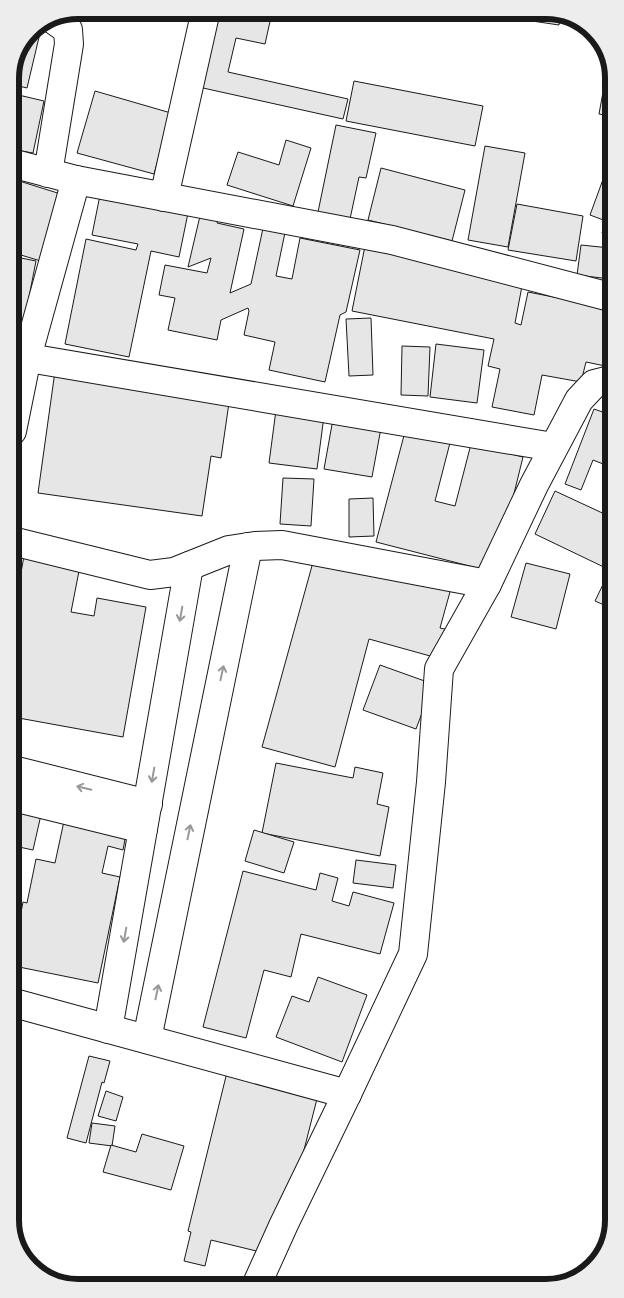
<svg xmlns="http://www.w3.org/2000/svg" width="624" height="1298" font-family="'Public Sans',sans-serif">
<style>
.building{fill:#e6e6e6;stroke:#1a1a1a}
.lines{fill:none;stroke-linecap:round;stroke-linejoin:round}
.street-casing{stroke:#1a1a1a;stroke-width:30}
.street{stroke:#fff;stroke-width:28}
.oneway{stroke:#989898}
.rim{fill:none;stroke:#1a1a1a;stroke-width:6}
</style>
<rect width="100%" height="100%" fill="#fff"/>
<!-- building -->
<g class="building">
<polygon points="211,10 258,10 257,14 271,17 265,44 236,38 228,72 348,99 343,119 194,86"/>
<polygon points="506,10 551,10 561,14 559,25 505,17"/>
<polygon points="30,30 40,33 27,88 10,84 10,73"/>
<polygon points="609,59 609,116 599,114"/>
<polygon points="354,81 483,106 475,146 346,121"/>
<polygon points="95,91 171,113 154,174 77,153"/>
<polygon points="10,93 44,101 33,153 10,149"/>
<polygon points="336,125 376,133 366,178 359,177 350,219 318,212"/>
<polygon points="286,140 311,148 293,206 227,185 238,152 279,165"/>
<polygon points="485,146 525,153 508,247 468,240"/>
<polygon points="609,163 610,235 602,233 606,221 590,215"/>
<polygon points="381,168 465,190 452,241 368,220"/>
<polygon points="16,180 64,195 44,262 11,252 11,197"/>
<polygon points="100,195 188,213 179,257 151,251 129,357 65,344 86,239 136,250 138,244 92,235"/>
<polygon points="517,204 583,216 576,261 508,250"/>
<polygon points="200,216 218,220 217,223 244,229 230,293 251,284 265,219 287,223 276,276 292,279 300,238 360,250 346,312 340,315 325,382 269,370 275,342 244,335 249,311 248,308 221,320 217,340 168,330 175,298 159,295 165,265 207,273 211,258 188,267"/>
<polygon points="581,245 610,248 610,279 577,275"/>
<polygon points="365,246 522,286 515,323 521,325 528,292 610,308 610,367 586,362 581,382 542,375 534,415 492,407 500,369 488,366 494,339 352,311"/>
<polygon points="11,256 36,261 22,333 11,331"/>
<polygon points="371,318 373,375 349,376 346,319"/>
<polygon points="436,344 484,350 477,403 430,397"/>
<polygon points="402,346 430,347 428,396 401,395"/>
<polygon points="56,364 231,389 221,458 211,456 202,516 38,493"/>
<polygon points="594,409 611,415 611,467 593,460 581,490 565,484"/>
<polygon points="276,410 324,416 317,469 269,463"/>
<polygon points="333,419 381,428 372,477 324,469"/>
<polygon points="407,424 452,435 435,501 455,506 471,444 523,457 506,526 500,524 489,571 376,542"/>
<polygon points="283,478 314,479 311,526 280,524"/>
<polygon points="555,491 611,517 611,608 595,601 610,570 535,534"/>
<polygon points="373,498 374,536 349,537 349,499"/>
<polygon points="318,544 453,581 440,628 449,630 441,659 369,639 335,767 262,747"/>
<polygon points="24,556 80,566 71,612 94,616 97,598 146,607 123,737 13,717 12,576 20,578"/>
<polygon points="526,563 570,574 556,629 511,617"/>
<polygon points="380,665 433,684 416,729 363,710"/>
<polygon points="276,763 353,778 355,767 383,773 377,804 389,807 380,856 262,833"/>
<polygon points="13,799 43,806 33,850 19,847 15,866 13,866"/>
<polygon points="64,821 126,834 123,850 108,846 102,873 120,877 98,983 14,966 14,948 23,902 27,903 36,859 55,863"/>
<polygon points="254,830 294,842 284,873 245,861"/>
<polygon points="356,860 396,865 393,888 353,883"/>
<polygon points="243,871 316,890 320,873 338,878 332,901 349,906 353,892 394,903 380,954 301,934 291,977 264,970 246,1038 203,1027"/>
<polygon points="318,977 367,995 342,1062 276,1037 292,996 309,1002"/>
<polygon points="89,1056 110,1061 104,1083 102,1082 86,1143 67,1138"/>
<polygon points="229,1064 320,1087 277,1256 211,1240 205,1266 184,1261 191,1232 188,1231"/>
<polygon points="106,1091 123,1097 116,1121 98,1116"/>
<polygon points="92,1123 115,1126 112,1146 89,1143"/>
<polygon points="142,1134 184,1146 171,1190 103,1172 111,1145 136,1152"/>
</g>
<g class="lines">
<defs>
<g id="street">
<polyline points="11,163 76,180 392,240 610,297"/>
<polyline points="48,173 69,44 68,30 54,20"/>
<polyline points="164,197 206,10"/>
<polyline points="11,355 553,447"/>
<polyline points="12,431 27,357 76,180"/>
<polyline points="12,541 150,575 174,572 229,550 255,546 282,545 487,584"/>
<polyline points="13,770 148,804"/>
<polyline points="13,797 143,829"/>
<polyline points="14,1003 347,1094"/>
<polyline points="108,1029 189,566"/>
<polyline points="147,1039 248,547"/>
<polyline points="256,1286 284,1224 347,1094 413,954 431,782 439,669 487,584 534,485 579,400 594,384 610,380"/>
</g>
</defs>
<!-- street casing -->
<use href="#street" class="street-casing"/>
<!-- street -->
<use href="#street" class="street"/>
</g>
<!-- one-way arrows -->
<defs><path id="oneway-shaft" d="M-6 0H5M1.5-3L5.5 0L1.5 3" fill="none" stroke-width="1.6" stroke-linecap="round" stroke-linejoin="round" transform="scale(1.25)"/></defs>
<g class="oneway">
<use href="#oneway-shaft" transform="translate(181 614) rotate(100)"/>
<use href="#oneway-shaft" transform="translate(222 673) rotate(-78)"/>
<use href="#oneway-shaft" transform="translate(153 775) rotate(100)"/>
<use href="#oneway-shaft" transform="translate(84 788) rotate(-166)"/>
<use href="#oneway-shaft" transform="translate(189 832) rotate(-78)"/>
<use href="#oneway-shaft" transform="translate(125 935) rotate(100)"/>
<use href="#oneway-shaft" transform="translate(157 992) rotate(-78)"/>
</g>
<!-- crop -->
<path d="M0 0H624V1298H0ZM78 19H546A59 59 0 0 1 605 78V1220A59 59 0 0 1 546 1279H78A59 59 0 0 1 19 1220V78A59 59 0 0 1 78 19Z" fill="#ededed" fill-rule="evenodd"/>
<path class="rim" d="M78 19H546A59 59 0 0 1 605 78V1220A59 59 0 0 1 546 1279H78A59 59 0 0 1 19 1220V78A59 59 0 0 1 78 19Z"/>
</svg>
